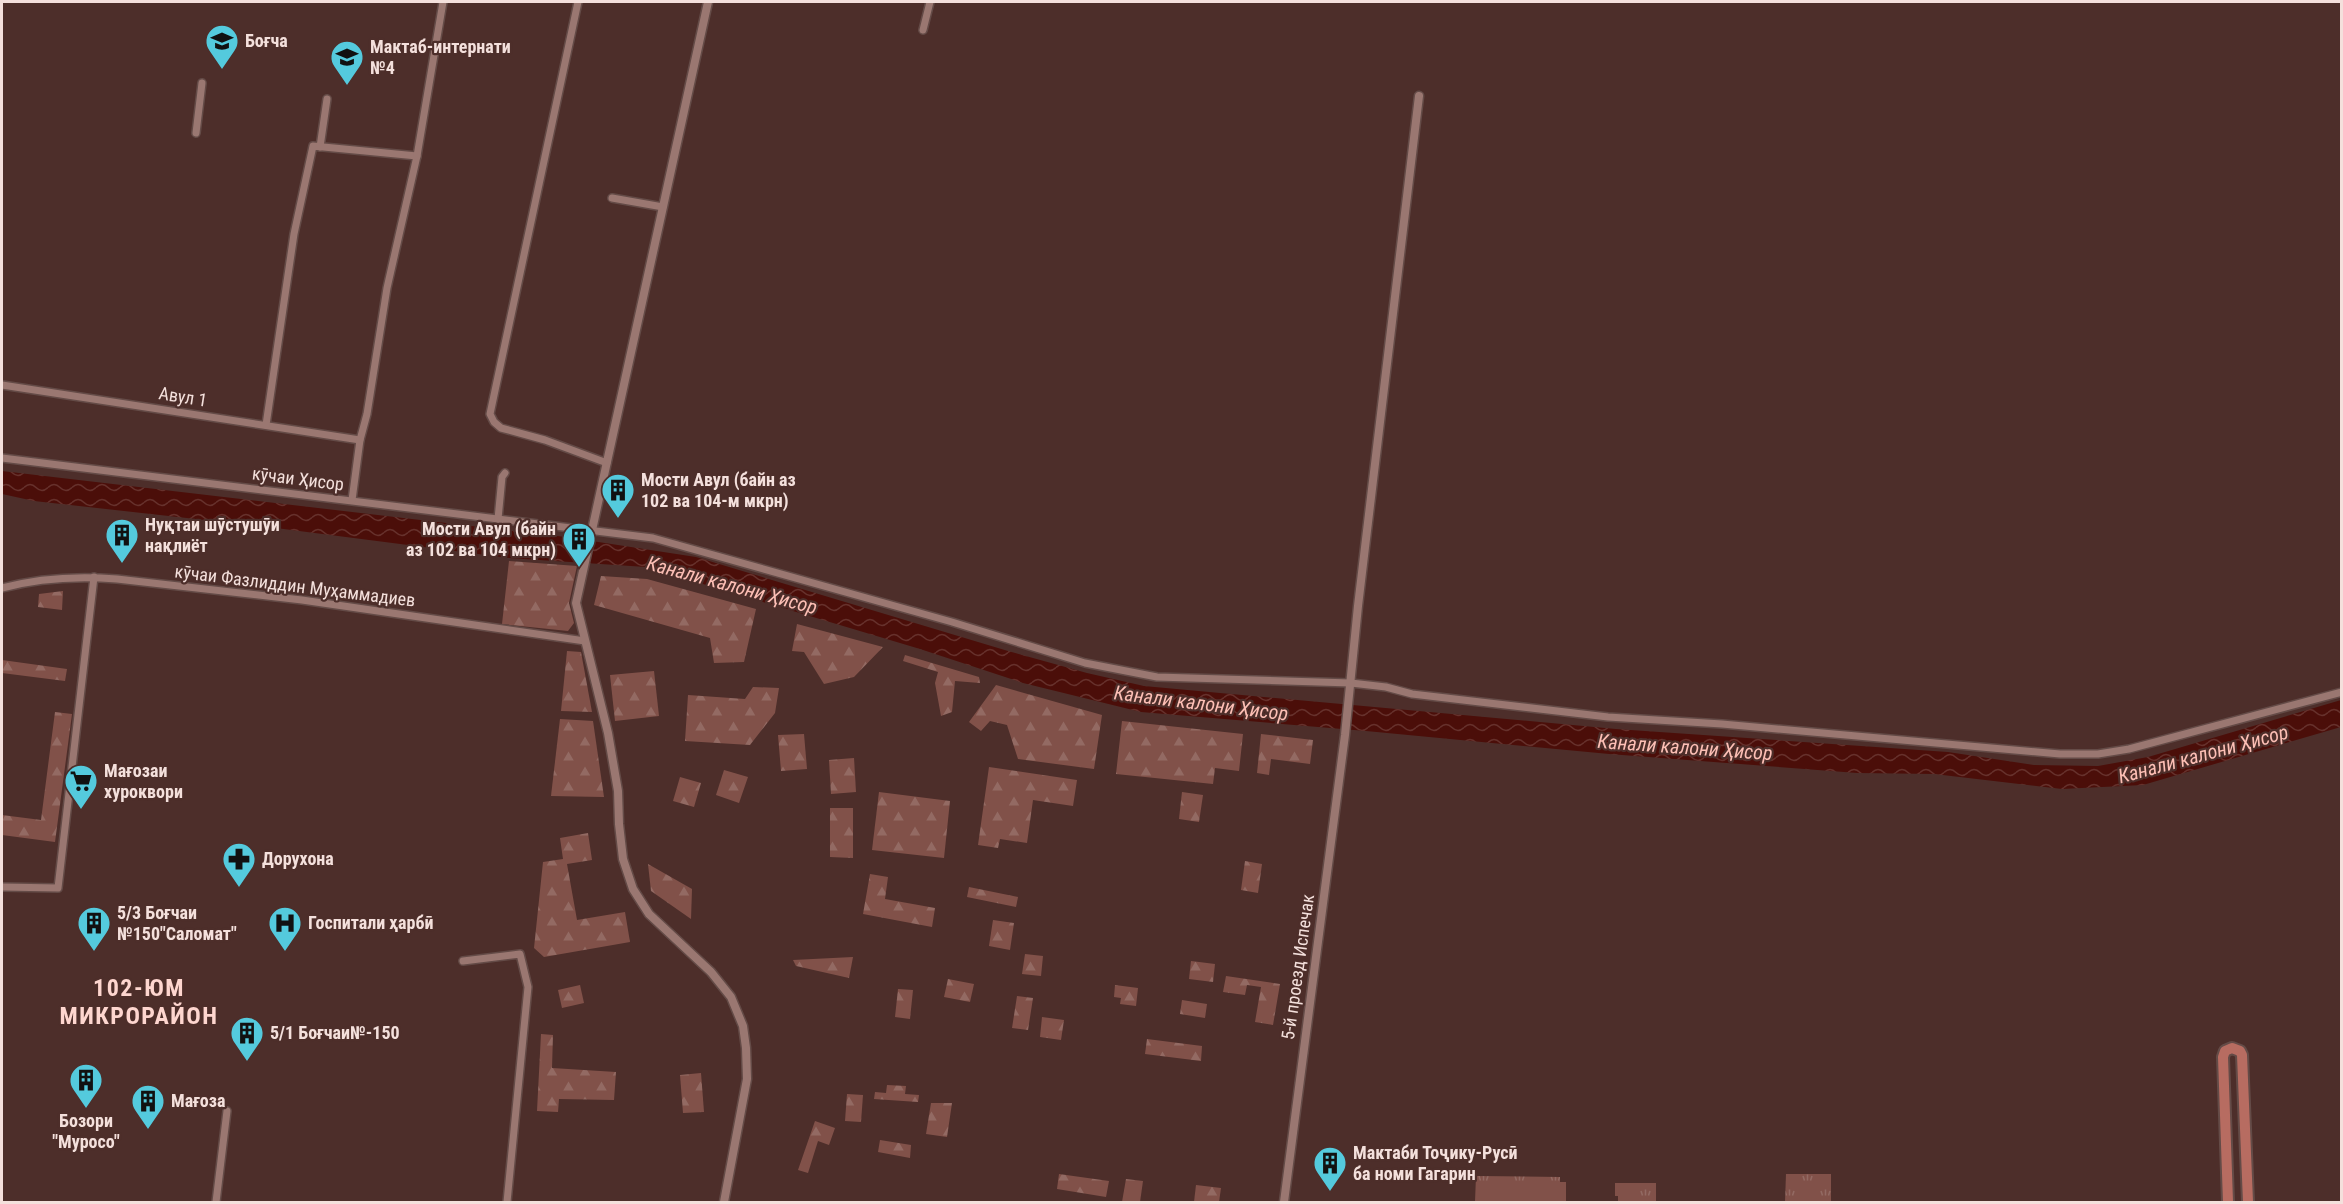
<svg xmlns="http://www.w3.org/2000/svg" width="2343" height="1204" font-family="'Roboto Condensed',sans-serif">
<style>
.grass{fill:url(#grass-tufts)}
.forest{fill:url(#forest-firs)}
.park{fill:#815149}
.water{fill:url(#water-waves)}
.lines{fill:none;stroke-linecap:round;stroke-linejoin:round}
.minor-casing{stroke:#644b47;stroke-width:10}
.tertiary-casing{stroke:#644b47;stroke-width:11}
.primary-casing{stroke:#644b47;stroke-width:14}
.minor{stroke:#9a7771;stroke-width:7}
.tertiary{stroke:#9a7771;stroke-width:8}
.primary{stroke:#b76c61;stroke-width:10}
.labels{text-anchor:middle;stroke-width:4.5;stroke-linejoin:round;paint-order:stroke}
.poi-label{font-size:18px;font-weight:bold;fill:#f4e0dc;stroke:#4d2e2a;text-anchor:start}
.street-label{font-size:18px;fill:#f4e0dc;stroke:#4d2e2a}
.water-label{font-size:20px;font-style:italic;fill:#fdbfb5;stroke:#4d2e2a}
.district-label{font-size:24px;font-weight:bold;letter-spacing:1.5px;fill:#fed6cf;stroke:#4d2e2a}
</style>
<defs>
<pattern id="grass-tufts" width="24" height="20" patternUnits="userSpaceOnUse" patternTransform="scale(1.5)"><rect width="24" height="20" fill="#815149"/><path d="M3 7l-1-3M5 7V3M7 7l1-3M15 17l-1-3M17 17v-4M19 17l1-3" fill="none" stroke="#936a63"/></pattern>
<pattern id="forest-firs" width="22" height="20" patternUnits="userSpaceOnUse" patternTransform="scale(1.5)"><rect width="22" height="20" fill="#815149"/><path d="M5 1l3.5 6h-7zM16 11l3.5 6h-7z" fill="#936a63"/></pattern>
<pattern id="water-waves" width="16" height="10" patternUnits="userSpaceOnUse" patternTransform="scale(1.5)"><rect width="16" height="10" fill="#4b0e09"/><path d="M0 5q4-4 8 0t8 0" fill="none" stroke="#66312c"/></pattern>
</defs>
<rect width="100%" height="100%" fill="#4d2e2a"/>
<!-- grass -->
<g class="grass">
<polygon points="1786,1174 1831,1174 1831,1202 1785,1202"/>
<polygon points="1476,1176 1560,1177 1560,1183 1485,1182 1484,1202 1475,1202"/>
<polygon points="1615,1183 1656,1183 1656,1202 1618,1202 1618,1196 1615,1196"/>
</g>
<!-- forest -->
<g class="forest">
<polygon points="509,561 577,566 569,603 574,623 568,631 502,624"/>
<polygon points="601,576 647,579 756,609 744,662 714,663 710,638 594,605"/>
<polygon points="63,591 62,610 38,607 39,594"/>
<polygon points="797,624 883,647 854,677 824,684 804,652 792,651"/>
<polygon points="567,651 581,652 592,712 561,711"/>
<polygon points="905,655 979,677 980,683 955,681 952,712 941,716 935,683 938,672 903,661"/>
<polygon points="2,660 67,669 65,681 2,673"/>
<polygon points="654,671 659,716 615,721 610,675"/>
<polygon points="996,685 1102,715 1094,769 1018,759 1007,725 990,721 981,731 969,722"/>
<polygon points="753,687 779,688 775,713 750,745 685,741 688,695 745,699"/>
<polygon points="55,712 72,714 55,842 2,835 2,815 41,820"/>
<polygon points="560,719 593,721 604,797 551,796"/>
<polygon points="1122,721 1243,734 1239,771 1215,768 1213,784 1116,774"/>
<polygon points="804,734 807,769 781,771 778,735"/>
<polygon points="1261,734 1313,740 1310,764 1271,759 1269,775 1257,773"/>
<polygon points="854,758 856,792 831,794 829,760"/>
<polygon points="989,767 1077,780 1073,806 1033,800 1027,843 1000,839 998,848 978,845"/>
<polygon points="724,770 748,777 739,803 716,795"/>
<polygon points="680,777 701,783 694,807 673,801"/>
<polygon points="879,792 950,801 944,858 872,850"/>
<polygon points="1182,792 1203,795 1199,822 1179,819"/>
<polygon points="830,808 853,808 853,858 830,857"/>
<polygon points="588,833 592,860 567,864 577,920 625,912 630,942 544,957 534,948 543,862 563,859 560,838"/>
<polygon points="1245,861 1262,864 1258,893 1241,890"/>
<polygon points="648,864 692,889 691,919 651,891"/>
<polygon points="870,874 888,877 885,899 935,908 932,927 863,914"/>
<polygon points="969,887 1018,897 1016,907 967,897"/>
<polygon points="993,920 1014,923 1010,950 989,946"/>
<polygon points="1025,954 1043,956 1041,976 1022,974"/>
<polygon points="853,957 849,978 796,966 793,960"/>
<polygon points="1191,961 1215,964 1213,982 1189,979"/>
<polygon points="1226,976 1280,984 1273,1025 1255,1022 1261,987 1247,985 1245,995 1223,992"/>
<polygon points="948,979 974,984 970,1002 944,997"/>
<polygon points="580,985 584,1003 562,1008 558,990"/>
<polygon points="1115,985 1138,988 1136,1006 1120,1004 1121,998 1114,997"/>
<polygon points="898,989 913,990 910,1019 895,1017"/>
<polygon points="1017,996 1033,998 1028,1030 1012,1028"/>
<polygon points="1182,1000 1207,1004 1205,1018 1180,1014"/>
<polygon points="1042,1017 1064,1020 1061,1040 1040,1037"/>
<polygon points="541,1034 553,1035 552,1068 616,1072 614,1100 559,1099 558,1112 537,1111"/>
<polygon points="1147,1039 1202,1046 1201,1061 1145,1054"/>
<polygon points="701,1073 704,1112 683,1113 680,1075"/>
<polygon points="887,1085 906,1086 905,1094 919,1095 918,1102 874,1099 875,1092 886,1093"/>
<polygon points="847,1094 863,1095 861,1122 845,1121"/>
<polygon points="931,1103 952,1103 947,1137 926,1134"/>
<polygon points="815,1121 835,1128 829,1145 818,1141 808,1173 798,1170"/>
<polygon points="880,1140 911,1145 910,1158 878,1152"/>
<polygon points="1059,1174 1109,1181 1106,1197 1057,1189"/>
<polygon points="1126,1179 1143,1181 1140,1202 1122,1202"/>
<polygon points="1196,1185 1221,1188 1219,1202 1194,1202"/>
</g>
<!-- park -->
<rect class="park" x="1484" y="1182" width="82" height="20"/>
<!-- water -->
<polygon class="water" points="2,471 566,537 696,557 1008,651 1087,673 1144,686 1616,729 1948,752 2034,765 2098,766 2148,757 2341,700 2341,727 2143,785 2062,789 1934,774 1857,773 1609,754 1366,731 1141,712 1023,683 920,649 646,567 509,558 268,527 34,501 2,494"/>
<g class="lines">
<defs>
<g id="minor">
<polyline points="578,2 490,414 494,422 501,428 545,440 607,463"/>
<polyline points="923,30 930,2"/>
<polyline points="196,133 202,83"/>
<polyline points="320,147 327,99"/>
<polyline points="612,198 663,207"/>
<polyline points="2,385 360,440"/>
<polyline points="266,425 294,234 313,146 417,156"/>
<polyline points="2,458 653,538 952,622 1085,663 1157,677 1351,683 1386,687 1412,694 1608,717 1722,724 2060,754 2098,754 2129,749 2342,692"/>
<polyline points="352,500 360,440 367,414 387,288 417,156 443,2"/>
<polyline points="498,519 502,477 505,473"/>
<path d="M2,588C39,578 79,576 117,579L302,600L585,641"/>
<polyline points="2,887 58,888 94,577"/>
<polyline points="463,961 520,954 528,987 507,1202"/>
<polyline points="216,1202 227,1111"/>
</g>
<g id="tertiary">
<polyline points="708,2 576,603 608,733 618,791 619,824 623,859 633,889 649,914 711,972 731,997 743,1026 746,1048 747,1079 724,1202"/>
<polyline points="1284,1202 1345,735 1358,606 1419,96"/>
</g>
<polyline id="primary" points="2228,1202 2223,1057 2225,1051 2232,1048 2240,1051 2242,1055 2248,1202"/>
</defs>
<!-- minor casing -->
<use href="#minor" class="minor-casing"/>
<!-- tertiary casing -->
<use href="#tertiary" class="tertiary-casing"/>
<!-- primary casing -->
<use href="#primary" class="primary-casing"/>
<!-- minor -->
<use href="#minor" class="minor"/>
<!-- tertiary -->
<use href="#tertiary" class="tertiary"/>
<!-- primary -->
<use href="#primary" class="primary"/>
</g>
<!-- icons -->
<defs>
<symbol id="school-pin" viewBox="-11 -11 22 30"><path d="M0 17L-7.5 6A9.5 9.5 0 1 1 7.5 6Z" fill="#54cadd" stroke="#4d2e2a"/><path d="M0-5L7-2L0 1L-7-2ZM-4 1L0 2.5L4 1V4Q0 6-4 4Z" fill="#111"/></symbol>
<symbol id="building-pin" viewBox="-11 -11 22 30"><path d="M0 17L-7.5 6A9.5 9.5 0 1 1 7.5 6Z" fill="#54cadd" stroke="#4d2e2a"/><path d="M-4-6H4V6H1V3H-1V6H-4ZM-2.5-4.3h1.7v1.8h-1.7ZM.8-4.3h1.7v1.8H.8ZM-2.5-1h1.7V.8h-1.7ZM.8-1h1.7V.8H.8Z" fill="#111"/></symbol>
<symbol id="supermarket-pin" viewBox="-11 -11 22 30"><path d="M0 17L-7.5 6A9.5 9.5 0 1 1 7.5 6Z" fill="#54cadd" stroke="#4d2e2a"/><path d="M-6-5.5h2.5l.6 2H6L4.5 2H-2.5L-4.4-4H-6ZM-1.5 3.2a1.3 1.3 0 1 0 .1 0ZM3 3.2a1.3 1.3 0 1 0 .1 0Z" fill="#111"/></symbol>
<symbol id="pharmacy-pin" viewBox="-11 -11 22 30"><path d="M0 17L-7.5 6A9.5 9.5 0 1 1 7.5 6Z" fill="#54cadd" stroke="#4d2e2a"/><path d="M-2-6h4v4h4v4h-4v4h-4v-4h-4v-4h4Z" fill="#111"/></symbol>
<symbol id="hospital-pin" viewBox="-11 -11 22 30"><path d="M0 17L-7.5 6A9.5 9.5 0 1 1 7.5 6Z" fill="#54cadd" stroke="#4d2e2a"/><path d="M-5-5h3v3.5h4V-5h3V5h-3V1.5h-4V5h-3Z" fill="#111"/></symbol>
</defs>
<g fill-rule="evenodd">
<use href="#school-pin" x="203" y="22" width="38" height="52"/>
<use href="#school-pin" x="328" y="38" width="38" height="52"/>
<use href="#building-pin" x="599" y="471" width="38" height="52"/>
<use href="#building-pin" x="103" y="516" width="38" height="52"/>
<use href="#building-pin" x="560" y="520" width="38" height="52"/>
<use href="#supermarket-pin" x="62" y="762" width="38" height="52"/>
<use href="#pharmacy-pin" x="220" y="840" width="38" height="52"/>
<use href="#building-pin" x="75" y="904" width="38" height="52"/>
<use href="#hospital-pin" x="266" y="904" width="38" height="52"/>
<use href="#building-pin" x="228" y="1014" width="38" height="52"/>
<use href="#building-pin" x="67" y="1061" width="38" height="52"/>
<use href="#building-pin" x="129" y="1082" width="38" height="52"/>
<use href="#building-pin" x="1311" y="1144" width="38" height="52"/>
</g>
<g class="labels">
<!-- poi labels -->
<g class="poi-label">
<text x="245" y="47">Боғча</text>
<text x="370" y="53">Мактаб-интернати<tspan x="370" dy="21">№4</tspan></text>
<text x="641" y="486">Мости Авул (байн аз<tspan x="641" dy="21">102 ва 104-м мкрн)</tspan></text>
<text x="145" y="531">Нуқтаи шӯстушӯи<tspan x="145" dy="21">нақлиёт</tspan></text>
<text x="556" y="535" text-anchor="end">Мости Авул (байн<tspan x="556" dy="21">аз 102 ва 104 мкрн)</tspan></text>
<text x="104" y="777">Мағозаи<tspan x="104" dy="21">хуроквори</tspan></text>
<text x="262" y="865">Дорухона</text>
<text x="117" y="919">5/3 Боғчаи<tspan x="117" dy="21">№150"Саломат"</tspan></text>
<text x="308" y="929">Госпитали ҳарбӣ</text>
<text x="270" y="1039">5/1 Боғчаи№-150</text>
<text x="171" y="1107">Мағоза</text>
<text x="86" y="1127" text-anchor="middle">Бозори<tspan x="86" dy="21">"Муросо"</tspan></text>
<text x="1353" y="1159">Мактаби Тоҷику-Русӣ<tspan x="1353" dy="21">ба номи Гагарин</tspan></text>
</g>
<!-- street labels -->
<g class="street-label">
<text transform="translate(183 397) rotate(9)" y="6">Авул 1</text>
<text transform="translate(298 479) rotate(7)" y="6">кӯчаи Ҳисор</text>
<text transform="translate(295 586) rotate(7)" y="6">кӯчаи Фазлиддин Муҳаммадиев</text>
<text transform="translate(1298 967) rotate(-82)" y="6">5-й проезд Испечак</text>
</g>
<!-- water labels -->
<g class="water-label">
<text transform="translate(732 585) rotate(15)" y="7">Канали калони Ҳисор</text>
<text transform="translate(1201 703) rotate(7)" y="7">Канали калони Ҳисор</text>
<text transform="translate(1685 747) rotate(4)" y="7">Канали калони Ҳисор</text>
<text transform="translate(2203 754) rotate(-15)" y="7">Канали калони Ҳисор</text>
</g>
<!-- district labels -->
<g class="district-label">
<text x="139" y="996">102-ЮМ<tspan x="139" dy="28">МИКРОРАЙОН</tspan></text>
</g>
</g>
<!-- border -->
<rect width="2343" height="1204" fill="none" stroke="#f4e0dc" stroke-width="6"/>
</svg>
